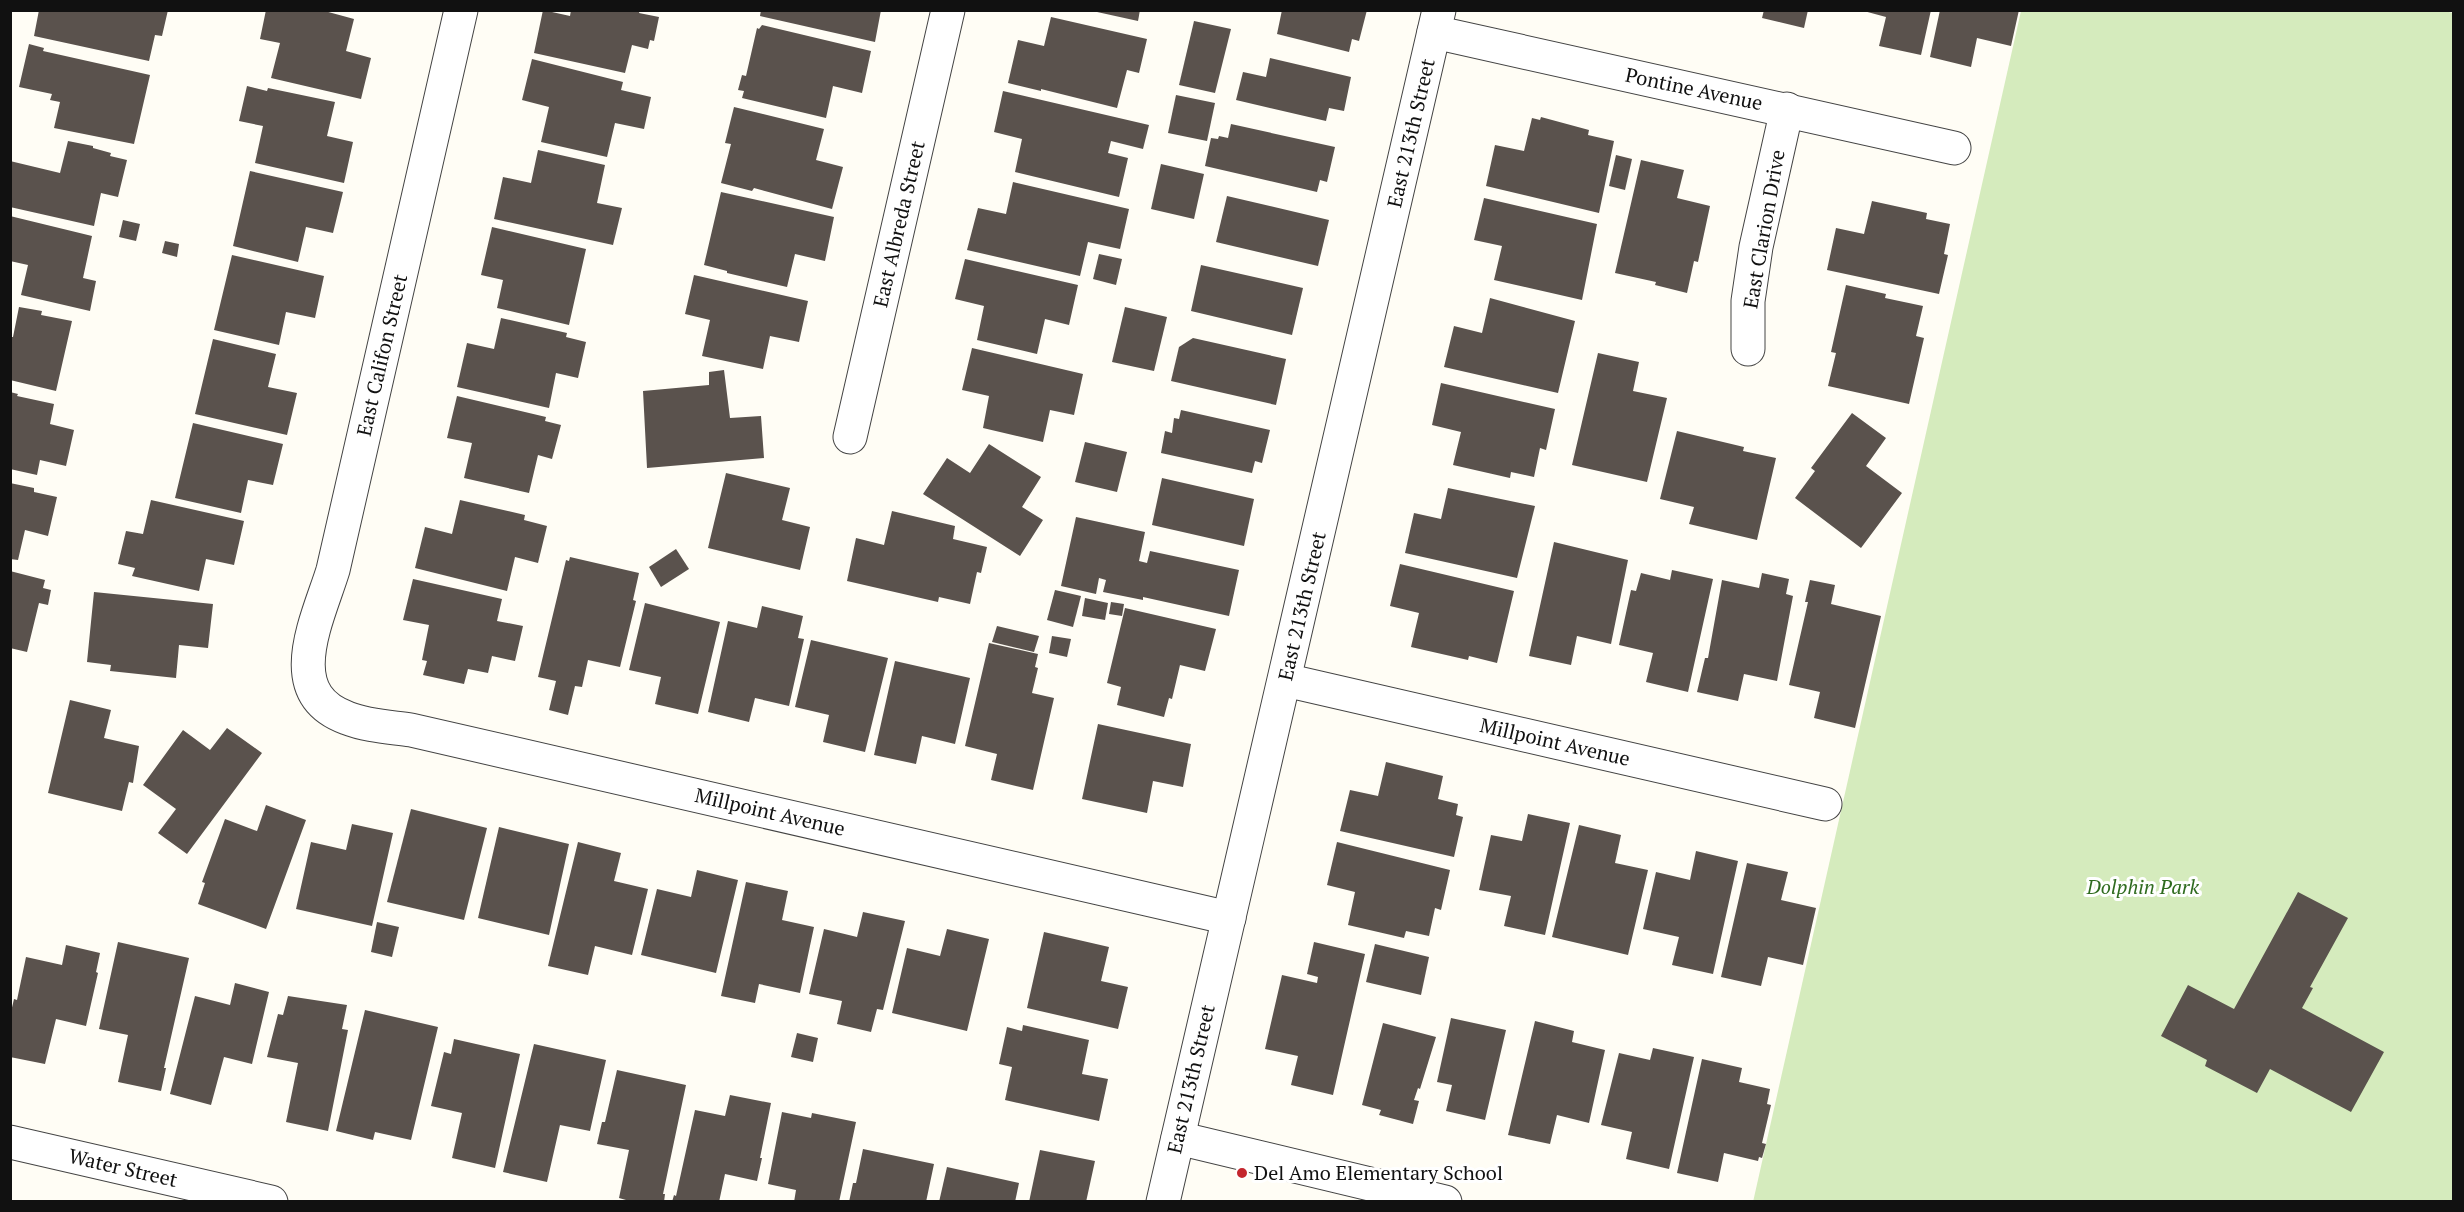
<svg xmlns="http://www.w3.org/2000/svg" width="2464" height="1212" font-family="'PT Serif',serif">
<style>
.green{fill:#d5ebbd}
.building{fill:#5a524d}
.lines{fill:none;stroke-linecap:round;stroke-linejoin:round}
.minor-casing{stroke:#444;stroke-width:35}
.tertiary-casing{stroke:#444;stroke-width:35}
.minor{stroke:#fff;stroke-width:33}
.tertiary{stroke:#fff;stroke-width:33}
.poi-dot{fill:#c4262e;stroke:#fff;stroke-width:2}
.labels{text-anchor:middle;stroke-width:6;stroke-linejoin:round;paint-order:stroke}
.street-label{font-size:20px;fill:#111;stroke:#fff}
.park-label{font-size:20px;font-style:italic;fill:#2f6b1f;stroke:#fff}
.poi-label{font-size:20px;fill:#111;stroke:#fff;text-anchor:start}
</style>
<rect width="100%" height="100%" fill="#fffdf5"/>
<!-- green -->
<polygon class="green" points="2440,10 2453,13 2453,1201 1753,1202 2021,11"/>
<!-- building -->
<g class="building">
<polygon points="39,10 168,10 162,36 155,35 149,61 34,36"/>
<polygon points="266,10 321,10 354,19 346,51 371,58 361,99 271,78 280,43 260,39"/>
<polygon points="543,10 570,16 571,10 640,10 639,13 659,17 654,41 650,40 648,49 632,45 625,73 534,53"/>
<polygon points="761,10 881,10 875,42 760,16"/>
<polygon points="1088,10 1140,10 1138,21"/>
<polygon points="1282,10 1367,10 1359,41 1352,39 1349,52 1277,34"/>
<polygon points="1764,10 1808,10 1804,28 1762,18"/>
<polygon points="1860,10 1931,10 1921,55 1879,46 1886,17"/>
<polygon points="1940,10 2019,10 2011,46 1977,38 1971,67 1930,57"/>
<polygon points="1051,17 1147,39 1139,73 1127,70 1117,108 1041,89 1041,91 1008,83 1018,40 1044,46"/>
<polygon points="1194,21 1231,29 1215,93 1179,85"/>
<polygon points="762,25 871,51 862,93 833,86 826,118 742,98 744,91 738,90 742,75 746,76 757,28 759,29"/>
<polygon points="29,44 44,48 43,51 150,75 134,144 54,128 60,102 50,100 52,94 19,87"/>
<polygon points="1270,58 1351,77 1344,111 1329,108 1326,121 1236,100 1243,72 1266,77"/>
<polygon points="532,59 623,82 621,90 651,97 644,129 615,123 607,157 541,142 549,107 522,100"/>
<polygon points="247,86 267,91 268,88 335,102 327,136 353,142 344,183 255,163 263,126 239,121"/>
<polygon points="1003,91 1149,125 1143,149 1111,141 1108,153 1128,158 1119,197 1015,172 1022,139 994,132"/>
<polygon points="1176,95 1215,103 1207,141 1168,133"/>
<polygon points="734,107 824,129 816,160 843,167 832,209 754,188 752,191 721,183 731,144 725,143"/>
<polygon points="1541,117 1589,130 1588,135 1614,141 1599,213 1486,186 1495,145 1524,151 1532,118 1540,120"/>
<polygon points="1231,124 1335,147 1327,182 1320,180 1317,192 1205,166 1211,138 1218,139 1219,136 1228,138"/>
<polygon points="68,141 93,146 93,148 111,153 110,156 127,160 118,197 101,193 94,226 10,207 10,161 60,173"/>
<polygon points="538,150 605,165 597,203 622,208 613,245 494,219 503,177 531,183"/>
<polygon points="1616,155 1632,159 1625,190 1609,186"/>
<polygon points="1641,160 1684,170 1677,198 1710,206 1698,262 1694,261 1687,293 1655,285 1656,282 1615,273"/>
<polygon points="1161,164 1204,174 1194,219 1151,209"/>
<polygon points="250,171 343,192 333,233 306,227 298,262 233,246"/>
<polygon points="1013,182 1129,209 1120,249 1088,242 1080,276 967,250 978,208 1006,214"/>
<polygon points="721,192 834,217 825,261 795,254 787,287 727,273 727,271 704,265"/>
<polygon points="1227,196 1329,220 1318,266 1216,242"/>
<polygon points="1484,198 1597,224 1582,300 1494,280 1502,246 1474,240"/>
<polygon points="1872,201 1927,213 1926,219 1950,224 1944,254 1948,255 1939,294 1827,270 1836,228 1864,234"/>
<polygon points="10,216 92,236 83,278 96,281 90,311 21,295 28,265 10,261"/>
<polygon points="123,220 140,224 136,241 119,237"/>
<polygon points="492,227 586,249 569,325 497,308 503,280 481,275"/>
<polygon points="165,241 179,244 177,257 162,253"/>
<polygon points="1099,254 1122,259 1116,285 1093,279"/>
<polygon points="232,255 324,276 315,318 286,312 279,345 214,330"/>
<polygon points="965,259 1078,285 1069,325 1045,319 1037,354 977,340 984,306 955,299"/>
<polygon points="1201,265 1303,288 1292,335 1191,311"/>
<polygon points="694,275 808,301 799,342 770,336 763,369 702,356 710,320 685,314"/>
<polygon points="1846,285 1886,294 1885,298 1923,306 1916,336 1924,338 1909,404 1828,386 1836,353 1831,352"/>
<polygon points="1490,298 1575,321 1558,393 1444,367 1454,326 1482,333"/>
<polygon points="19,307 42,311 41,315 72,321 56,391 10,380 10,337 13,337"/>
<polygon points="1125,307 1167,317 1154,371 1112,362"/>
<polygon points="501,318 567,333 566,337 586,342 578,378 556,373 549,408 457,387 467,343 494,349"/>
<polygon points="1193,338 1286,359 1276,405 1171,381 1179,347"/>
<polygon points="213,339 276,354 268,387 297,393 287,435 195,414"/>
<polygon points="972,348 1083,374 1074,415 1050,410 1043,442 983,428 989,396 962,390"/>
<polygon points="1598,353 1639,362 1633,391 1667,398 1647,482 1572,465"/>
<polygon points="724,370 730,418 761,416 764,458 647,468 643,391 709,385 709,372"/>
<polygon points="1441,383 1555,409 1546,450 1540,448 1534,477 1511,472 1510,478 1453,465 1461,432 1432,425"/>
<polygon points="10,392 18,394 17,396 54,404 50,424 74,430 66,466 40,460 37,475 10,469"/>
<polygon points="457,396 546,417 545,421 561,425 552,459 538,455 529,493 464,478 472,443 447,438"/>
<polygon points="1181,410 1270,430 1262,463 1255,461 1252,473 1161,453 1165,431 1172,433 1174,418 1179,419"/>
<polygon points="1852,413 1886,438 1866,466 1902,493 1861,548 1795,498 1815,471 1811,468"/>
<polygon points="193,423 283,444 273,485 248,480 241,513 175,498"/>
<polygon points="1677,431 1744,447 1743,451 1776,458 1757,540 1689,524 1694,507 1660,499"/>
<polygon points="1085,442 1127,452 1117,492 1075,482"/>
<polygon points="989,444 1041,477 1022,507 1043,520 1020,556 923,494 947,458 970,473"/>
<polygon points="726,473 790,488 782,520 810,527 800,570 708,548"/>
<polygon points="1162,478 1254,499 1244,546 1152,525"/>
<polygon points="10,483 34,488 34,492 57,497 48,536 25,530 18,560 10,559"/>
<polygon points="1448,488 1535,506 1517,578 1405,553 1414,513 1441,519"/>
<polygon points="151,500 244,521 234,565 206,559 199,591 132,576 135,568 118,564 126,531 143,534"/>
<polygon points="460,500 525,515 524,520 547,526 538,563 515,557 507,591 415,568 425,527 452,534"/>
<polygon points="892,511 955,526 953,539 987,547 981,573 977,572 970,604 939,597 938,602 847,581 856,538 884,545"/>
<polygon points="1076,517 1145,532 1139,561 1147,563 1150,551 1239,570 1229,616 1143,597 1143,600 1103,592 1106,580 1099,578 1096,594 1061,586"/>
<polygon points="1554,542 1628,560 1611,644 1577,636 1571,665 1529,656"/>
<polygon points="676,549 689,569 661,587 649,567"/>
<polygon points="570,557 639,573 633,600 636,601 620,667 588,660 582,687 575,686 568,715 549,710 556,681 538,677 566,560 569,561"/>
<polygon points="1400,564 1514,591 1497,663 1469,656 1468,660 1411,647 1419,613 1390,606"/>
<polygon points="1672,570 1713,579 1688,692 1646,682 1653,653 1619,645 1631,590 1636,591 1641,573 1670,580"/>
<polygon points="10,571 45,580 43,588 51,590 48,605 39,603 27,652 10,648"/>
<polygon points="1762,573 1789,579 1786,594 1793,596 1777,681 1744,674 1738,701 1697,692 1705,658 1708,658 1722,580 1759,588"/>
<polygon points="413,579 502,599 497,621 523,626 515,661 492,656 488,673 468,669 464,684 423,675 427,661 422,660 429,625 403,620"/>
<polygon points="1810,580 1835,585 1831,604 1881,616 1855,728 1814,718 1820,692 1789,685 1808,602 1805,602"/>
<polygon points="1055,590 1081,596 1073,627 1047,620"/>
<polygon points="94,592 213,604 208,648 179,645 176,678 110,671 111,665 87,662"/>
<polygon points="1085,598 1108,603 1105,620 1082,616"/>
<polygon points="1111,602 1124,604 1122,616 1109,614"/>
<polygon points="645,603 720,622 698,714 655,704 661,677 629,670"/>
<polygon points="762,606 803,616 798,638 804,639 789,706 755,698 749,722 708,712 728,621 757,628"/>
<polygon points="1125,608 1216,629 1205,671 1180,665 1172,699 1169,698 1164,717 1117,705 1121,687 1107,683"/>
<polygon points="997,626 1039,636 1034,652 992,642"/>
<polygon points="1052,636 1071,639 1067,657 1049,653"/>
<polygon points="811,640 888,658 865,752 823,742 829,715 795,707"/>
<polygon points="989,643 1038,654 1035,667 1038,668 1032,693 1054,698 1033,790 991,780 997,754 965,746"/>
<polygon points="895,661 970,678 955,744 922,736 916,764 874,755"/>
<polygon points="70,700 111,710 104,738 139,746 133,783 129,782 122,811 48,793"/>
<polygon points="1098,724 1191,744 1183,787 1153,781 1147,813 1082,799"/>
<polygon points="227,728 262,753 187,854 158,833 176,809 143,785 183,730 210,750"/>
<polygon points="1386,762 1443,776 1438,799 1458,804 1456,815 1463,817 1454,857 1340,831 1350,790 1378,796"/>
<polygon points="266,805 306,820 266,929 198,904 205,883 202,882 225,819 257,831"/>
<polygon points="411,809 487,828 464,920 387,902"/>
<polygon points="1528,814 1570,823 1545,935 1504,926 1511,896 1479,890 1491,835 1522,841"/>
<polygon points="352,824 393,833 372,926 296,909 311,842 346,850"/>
<polygon points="1579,825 1621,835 1615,863 1648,870 1628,955 1552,937"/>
<polygon points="499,827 569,844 549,935 478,918"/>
<polygon points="578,842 621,853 614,881 648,889 632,955 595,946 588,975 548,966"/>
<polygon points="1337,842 1450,870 1441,910 1435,908 1429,936 1406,931 1404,938 1348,925 1355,892 1327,885"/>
<polygon points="1696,851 1738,861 1713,974 1672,965 1679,937 1643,929 1656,872 1690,880"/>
<polygon points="1747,863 1788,872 1781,900 1816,908 1803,965 1768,957 1761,986 1721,977"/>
<polygon points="697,870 738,880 716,973 641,955 657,889 691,897"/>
<polygon points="746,882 788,891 782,920 814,927 800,993 759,984 755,1003 721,996"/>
<polygon points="2298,892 2348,918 2310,987 2313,988 2302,1008 2384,1052 2351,1112 2270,1069 2257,1093 2205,1066 2207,1060 2161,1036 2188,985 2234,1009"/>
<polygon points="863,912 905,921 883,1010 877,1009 871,1032 837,1024 842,1001 809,994 824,929 857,937"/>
<polygon points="377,922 399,927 392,957 371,952"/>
<polygon points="947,929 989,939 967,1031 892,1013 907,948 940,956"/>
<polygon points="1044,932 1109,947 1101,981 1128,987 1118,1029 1027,1008"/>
<polygon points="118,942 189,958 164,1068 166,1068 161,1091 118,1082 128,1035 99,1029"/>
<polygon points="1314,942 1365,954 1333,1095 1291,1085 1298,1056 1265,1049 1282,975 1317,983 1318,977 1307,974"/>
<polygon points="1375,944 1429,957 1421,995 1366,982"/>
<polygon points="66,945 100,953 96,972 98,973 86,1026 56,1019 45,1064 10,1057 10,1016 14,999 17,1000 26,957 62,965"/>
<polygon points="235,983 269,992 252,1064 224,1057 211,1105 170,1094 195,996 230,1005"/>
<polygon points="288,996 347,1005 342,1029 348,1030 328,1131 286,1122 298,1063 267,1057 278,1014 283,1015"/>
<polygon points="365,1010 438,1027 411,1140 375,1132 373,1140 336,1131"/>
<polygon points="1451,1018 1506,1030 1485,1120 1446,1111 1452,1085 1437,1082"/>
<polygon points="1535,1021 1574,1031 1572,1042 1605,1050 1589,1123 1557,1115 1550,1144 1508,1135"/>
<polygon points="1383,1023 1436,1037 1420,1089 1418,1088 1414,1100 1419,1101 1413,1124 1379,1115 1381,1110 1362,1105"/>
<polygon points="1023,1025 1089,1040 1082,1074 1108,1079 1099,1121 1005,1100 1012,1067 999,1064 1007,1027 1022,1031"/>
<polygon points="797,1033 818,1038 813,1062 791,1057"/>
<polygon points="454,1039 520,1054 495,1168 452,1158 462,1113 431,1106 444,1052 451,1054"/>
<polygon points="534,1044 606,1060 590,1131 560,1125 547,1182 503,1172"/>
<polygon points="1653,1048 1694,1057 1669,1169 1626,1159 1632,1132 1601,1125 1619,1053 1650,1060"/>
<polygon points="1702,1059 1742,1068 1739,1082 1770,1089 1767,1104 1771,1105 1762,1143 1766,1144 1762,1158 1759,1157 1758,1161 1724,1153 1718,1182 1677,1173"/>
<polygon points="617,1070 686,1085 663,1194 665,1194 664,1202 633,1202 619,1198 629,1150 597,1144 602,1122 605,1122"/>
<polygon points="730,1095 771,1103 760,1158 762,1158 757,1181 725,1174 719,1202 672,1202 674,1195 676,1196 695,1110 725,1116"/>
<polygon points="782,1112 811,1118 812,1113 856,1122 839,1202 794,1202 796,1190 768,1184"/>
<polygon points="863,1149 934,1164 926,1202 849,1202 853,1183 856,1183"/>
<polygon points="1040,1150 1095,1161 1086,1202 1029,1202"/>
<polygon points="947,1167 1019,1183 1015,1202 939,1202"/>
</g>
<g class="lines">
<defs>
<g id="minor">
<path d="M461,10L333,570C318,619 279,693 347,718C367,726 390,727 411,730L1229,918"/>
<polyline points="1434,32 1954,148"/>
<polyline points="1748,349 1748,301 1756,247 1787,109"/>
<polyline points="850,437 948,10"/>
<polyline points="1285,680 1825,804"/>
<polyline points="1178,1138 1445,1202"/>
<polyline points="10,1142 271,1202"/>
</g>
<polyline id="tertiary" points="1163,1202 1439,10"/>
</defs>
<!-- minor casing -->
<use href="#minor" class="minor-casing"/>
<!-- tertiary casing -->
<use href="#tertiary" class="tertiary-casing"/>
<!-- minor -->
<use href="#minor" class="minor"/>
<!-- tertiary -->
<use href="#tertiary" class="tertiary"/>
</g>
<!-- markers -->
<circle class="poi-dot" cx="1242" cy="1173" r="6"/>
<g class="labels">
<!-- street labels -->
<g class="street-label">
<text transform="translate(1694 89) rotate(12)" y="7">Pontine Avenue</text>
<text transform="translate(1411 133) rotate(-77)" y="7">East 213th Street</text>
<text transform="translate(899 224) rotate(-77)" y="7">East Albreda Street</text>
<text transform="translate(1764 229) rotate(-80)" y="7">East Clarion Drive</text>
<text transform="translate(382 355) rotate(-77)" y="7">East Califon Street</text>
<text transform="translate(1302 606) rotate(-77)" y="7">East 213th Street</text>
<text transform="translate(1555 742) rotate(13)" y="7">Millpoint Avenue</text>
<text transform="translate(770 812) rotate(13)" y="7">Millpoint Avenue</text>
<text transform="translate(1191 1079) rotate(-77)" y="7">East 213th Street</text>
<text transform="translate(123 1168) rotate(13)" y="7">Water Street</text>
</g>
<!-- park labels -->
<g class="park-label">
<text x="2143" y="894">Dolphin Park</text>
</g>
<!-- poi labels -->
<g class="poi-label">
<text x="1254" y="1180">Del Amo Elementary School</text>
</g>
</g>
<!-- border -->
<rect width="2464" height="1212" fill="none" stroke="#111111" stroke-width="24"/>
</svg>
